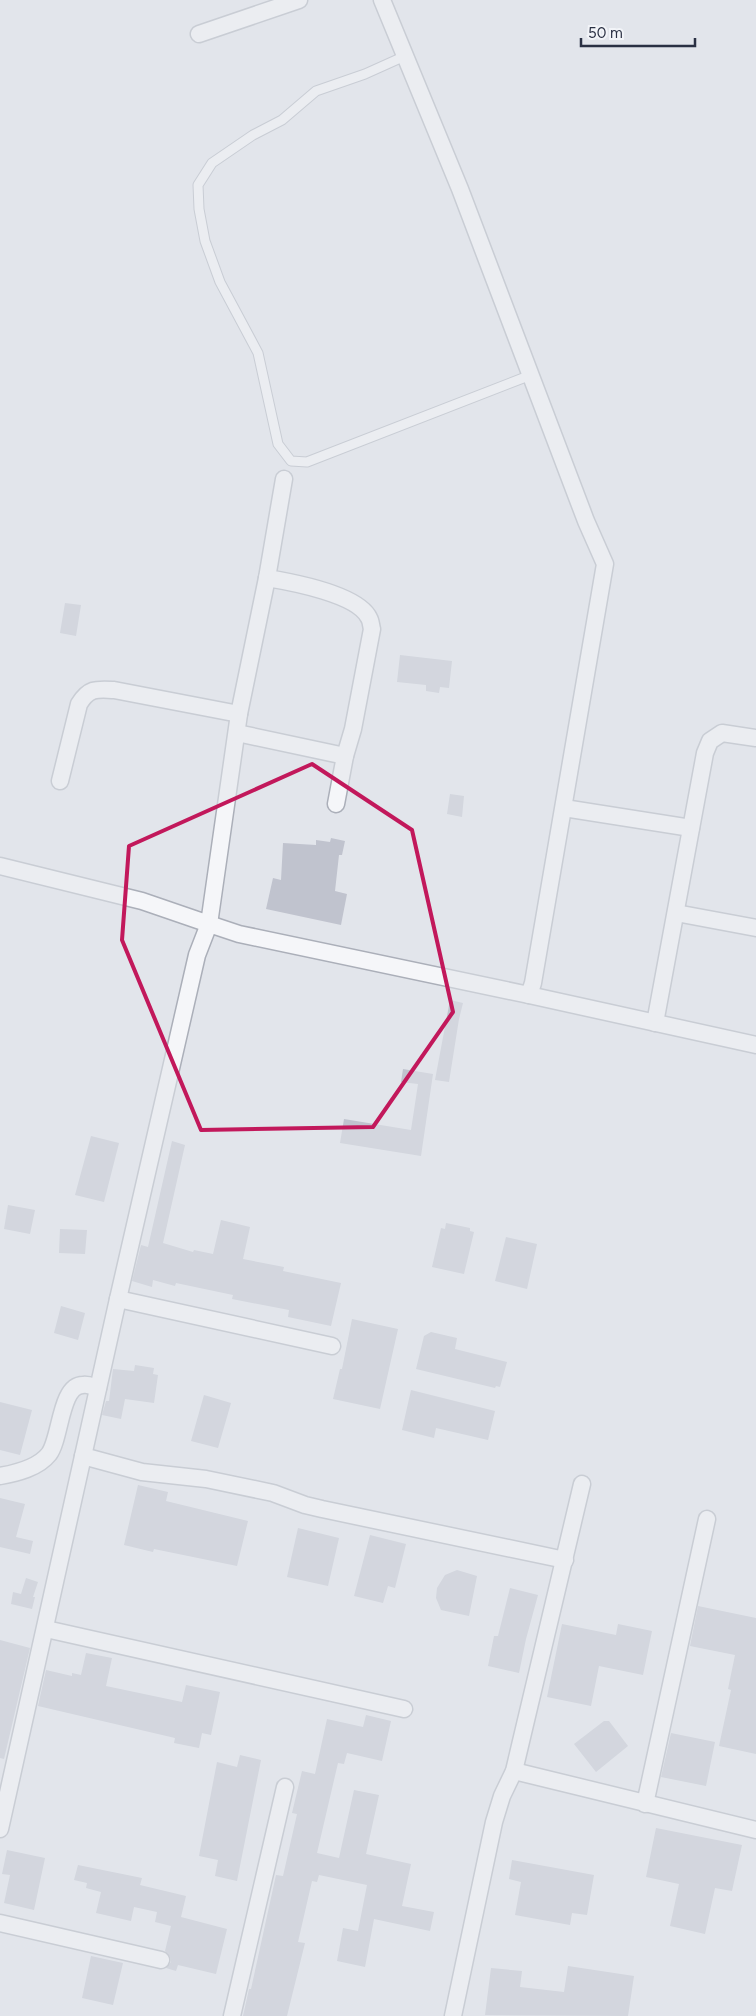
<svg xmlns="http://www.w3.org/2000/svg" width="756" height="2016" font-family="Figtree,sans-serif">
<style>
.building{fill:#c0c3ce}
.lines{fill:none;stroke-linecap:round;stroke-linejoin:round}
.service-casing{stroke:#abafb9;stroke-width:11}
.minor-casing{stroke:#abafb9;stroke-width:19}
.service{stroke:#f5f6f9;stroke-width:9}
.minor{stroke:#f5f6f9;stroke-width:16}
.marked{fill:none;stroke:#c2185b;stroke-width:4;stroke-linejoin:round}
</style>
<rect width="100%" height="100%" fill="#e2e5eb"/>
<!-- building -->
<g class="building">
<polygon points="65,603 81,605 76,636 60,633"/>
<polygon points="400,655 452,661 449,688 440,687 439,693 426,691 426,685 397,682"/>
<polygon points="450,794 464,796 462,817 447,814"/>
<polygon points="331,838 345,841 342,855 339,855 335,891 347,894 341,925 266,909 273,878 281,880 283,843 316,845 316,840 330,842"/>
<polygon points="450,1000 463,1003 459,1019 449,1082 435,1080"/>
<polygon points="403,1069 433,1074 421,1156 340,1143 344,1119 411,1130 418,1084 401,1082"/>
<polygon points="91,1136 119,1143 104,1202 75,1195"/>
<polygon points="172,1141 185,1145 163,1243 193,1252 194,1250 213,1254 221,1220 250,1227 243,1259 284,1267 283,1271 341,1283 331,1326 288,1317 289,1310 232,1299 233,1295 176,1283 175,1286 153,1280 152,1287 132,1281 141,1245 148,1247"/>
<polygon points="8,1205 35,1210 30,1234 4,1229"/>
<polygon points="446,1223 470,1228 470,1231 474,1232 464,1274 432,1267 441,1228 445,1229"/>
<polygon points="60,1229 87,1230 85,1254 59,1253"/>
<polygon points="506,1237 537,1244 527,1289 495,1281"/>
<polygon points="61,1306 85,1313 78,1340 54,1333"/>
<polygon points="352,1319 398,1329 380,1409 333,1399 340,1369 342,1369"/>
<polygon points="431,1332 457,1338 455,1349 507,1362 500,1387 496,1386 495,1388 416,1369 424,1336"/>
<polygon points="135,1365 154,1368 153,1374 158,1375 154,1403 125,1399 121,1419 102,1415 106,1401 109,1401 113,1369 134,1371"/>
<polygon points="411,1390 495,1411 488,1440 436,1428 434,1438 402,1430"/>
<polygon points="204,1395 231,1403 218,1448 191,1441"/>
<polygon points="0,1402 32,1410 20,1455 0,1450"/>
<polygon points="138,1485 168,1492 166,1501 248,1521 237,1566 154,1549 153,1552 124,1545"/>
<polygon points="0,1498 25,1504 16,1537 33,1541 30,1554 0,1547"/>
<polygon points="298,1528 339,1538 328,1586 287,1577"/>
<polygon points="370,1535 406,1544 395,1588 388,1586 383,1603 354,1596"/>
<polygon points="457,1570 477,1576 469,1616 441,1610 436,1598 437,1588 445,1575"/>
<polygon points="26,1578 38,1582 33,1597 35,1597 32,1609 11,1604 13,1592 21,1594"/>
<polygon points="510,1588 538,1595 526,1639 519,1673 488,1666 494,1636 498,1636"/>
<polygon points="698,1606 756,1618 756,1754 719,1746 731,1690 728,1689 735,1655 690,1646"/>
<polygon points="562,1624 616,1635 618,1624 652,1631 643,1675 599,1666 591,1706 547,1697"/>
<polygon points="0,1640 30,1648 4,1759 0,1758"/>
<polygon points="86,1653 112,1658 106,1686 182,1702 186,1685 220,1692 211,1735 202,1733 199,1748 174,1743 175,1738 38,1706 46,1670 72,1676 72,1673 81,1675"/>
<polygon points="366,1715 391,1721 382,1761 347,1753 344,1764 338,1763 317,1853 339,1858 354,1790 379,1795 366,1854 411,1864 402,1906 434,1912 430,1931 374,1919 365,1967 337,1961 343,1928 358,1931 367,1885 319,1875 317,1882 312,1881 298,1942 305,1943 287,2016 243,2016 249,1989 251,1989 276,1875 283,1876 297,1814 292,1813 302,1771 315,1774 327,1719 363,1727"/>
<polygon points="604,1721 609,1721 628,1746 596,1772 574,1744"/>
<polygon points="671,1733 715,1742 706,1786 661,1777"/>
<polygon points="240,1755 261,1760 237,1881 215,1876 218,1860 199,1856 217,1762 237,1767"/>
<polygon points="656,1828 742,1845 732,1891 715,1888 705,1934 670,1926 679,1884 646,1877"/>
<polygon points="7,1850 45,1858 34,1910 4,1903 10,1875 2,1874"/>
<polygon points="512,1860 594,1875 587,1915 572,1913 570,1925 515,1915 521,1882 509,1879"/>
<polygon points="78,1865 142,1878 140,1885 186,1896 181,1917 227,1929 216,1974 178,1965 176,1971 166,1968 171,1962 170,1957 165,1951 171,1926 155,1922 157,1912 134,1907 131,1921 96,1913 101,1892 86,1888 87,1883 74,1880"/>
<polygon points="91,1956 123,1963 113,2005 82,1998"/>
<polygon points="568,1966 634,1976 628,2016 485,2015 491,1968 522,1971 520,1987 564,1992"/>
</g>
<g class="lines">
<defs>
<polyline id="service" points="405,56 365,74 316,91 282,120 253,135 212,163 198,185 199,209 205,241 220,282 258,353 278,444 291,461 307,462 531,375"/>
<g id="minor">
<polyline points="199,34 299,0"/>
<path d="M267,578C291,582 358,594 369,618C371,621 371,626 372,629L353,729L345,756L336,804"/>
<polyline points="237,733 345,756"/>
<path d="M60,781L79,704C89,688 96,689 114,690L239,714"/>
<polyline points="564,808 691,828"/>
<polyline points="0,866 142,901 209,924 239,714 267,578 284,479"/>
<polyline points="676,913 756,928"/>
<polyline points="529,995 756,1045"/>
<polyline points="655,1023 705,753 710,741 722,733 756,738"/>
<polyline points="118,1299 332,1346"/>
<polyline points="83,1456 142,1472 206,1479 273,1493 305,1505 322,1509 565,1560"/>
<path d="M0,1476C17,1473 38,1468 49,1454C61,1438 60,1385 83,1385C88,1384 94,1387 98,1388"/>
<polyline points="46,1629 404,1709"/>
<polyline points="514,1771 756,1830"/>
<polyline points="645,1804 707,1519"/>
<polyline points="0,1829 118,1299 197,955 209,924 239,934 529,995 533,983 605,564 586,521 460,189 382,0"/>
<polyline points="0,1923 161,1960"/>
<polyline points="232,2016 285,1787"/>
<polyline points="453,2016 494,1822 502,1796 514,1771 582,1484"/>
</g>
</defs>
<!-- service casing -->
<use href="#service" class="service-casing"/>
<!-- minor casing -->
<use href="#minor" class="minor-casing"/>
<!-- service -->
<use href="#service" class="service"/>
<!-- minor -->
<use href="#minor" class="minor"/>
</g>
<!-- marked area -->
<path d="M0 0H756V2016H0ZM312,764L412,830L453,1012L373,1127L201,1130L122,940L129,846Z" fill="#e2e5eb" fill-opacity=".55" fill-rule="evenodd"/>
<path class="marked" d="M312,764L412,830L453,1012L373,1127L201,1130L122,940L129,846Z"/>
<!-- scale -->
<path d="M581 38v8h114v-8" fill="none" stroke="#2a3043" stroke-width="2.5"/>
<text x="588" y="38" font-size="15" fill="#2a3043" stroke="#f2f4f8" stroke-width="4" paint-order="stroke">50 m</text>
</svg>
